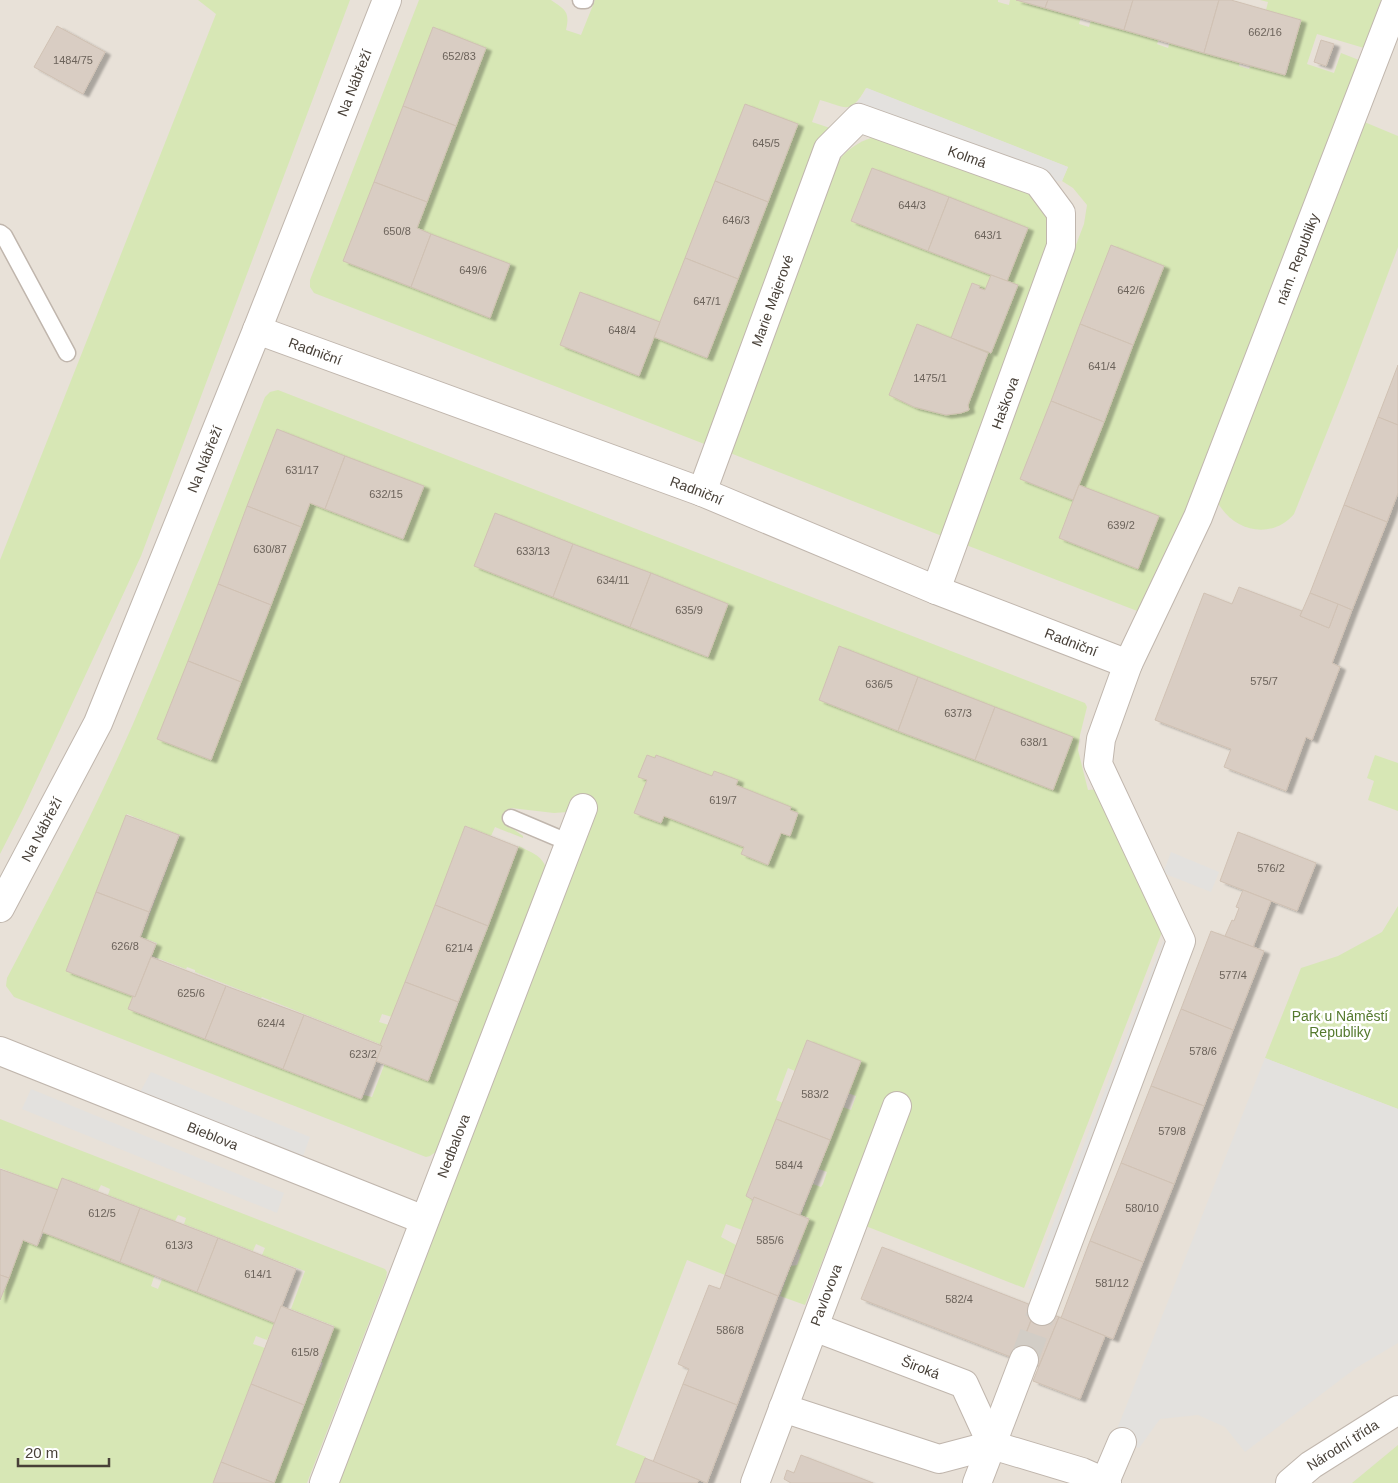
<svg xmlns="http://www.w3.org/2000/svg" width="1398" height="1483" font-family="Helvetica,sans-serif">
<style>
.residential{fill:#e8e1d8}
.green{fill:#d7e7b5}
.parking{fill:#e3e1de}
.building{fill:#d9cdc3;stroke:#d0c1b3;filter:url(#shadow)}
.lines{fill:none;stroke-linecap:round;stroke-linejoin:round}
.minor-tunnel{stroke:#d2cdc6;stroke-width:28;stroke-dasharray:28 14;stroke-linecap:butt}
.service-casing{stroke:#c0b6ad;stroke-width:19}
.minor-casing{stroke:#c0b6ad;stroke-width:30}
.service{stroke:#fff;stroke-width:16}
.minor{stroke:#fff;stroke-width:28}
.labels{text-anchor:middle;stroke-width:5;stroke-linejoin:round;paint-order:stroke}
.number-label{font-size:11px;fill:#6c635b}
.street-label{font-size:14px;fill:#484038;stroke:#fff}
.park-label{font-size:14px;fill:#54792d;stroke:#fff}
</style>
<defs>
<filter id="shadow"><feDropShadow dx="5.5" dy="3" stdDeviation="1" flood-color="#0004"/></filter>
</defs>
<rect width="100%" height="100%" fill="#f4f0ea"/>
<!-- residential -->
<rect class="residential" x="0" y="0" width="1398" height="1483"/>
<!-- green -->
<g class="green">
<polygon points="198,0 350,0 141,556 23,809 0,854 0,560 216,14"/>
<path d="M419,0H551C566,10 570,12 566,30L581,35L595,0H998V2L1009,5L1010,0H1020L1081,17L1079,24L1089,27L1091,20L1159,39L1157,44L1168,48L1170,42L1240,62L1239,66L1249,69L1251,65L1286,75L1301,20L1266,10L1268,2L1260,0H1381L1364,48L1317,34L1307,64L1334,73L1341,53L1359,60L1145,614L961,543L1084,224L1087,205L1073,188L1062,181L1068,167L866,88C850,116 846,107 820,100L812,122L830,128L707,445L314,293L310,287V280Z"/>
<path d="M1362,121L1398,136V247L1346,385L1294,514C1271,541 1232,531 1217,501Z"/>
<path d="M880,136L1028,190L1043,204L1054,231L942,536L725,451L838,161C850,147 862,139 880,136Z"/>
<path d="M278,390L1085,703L1087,707L1080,735L1078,750L1088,790L1100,789L1163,926L1162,932L1024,1288L863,1225L885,1101L805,1305L780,1296L791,1266L797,1265L801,1254L799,1253L800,1250L797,1249L809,1218L801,1215L813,1184L821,1187L823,1184L827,1172L819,1169L843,1107L851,1110L856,1096L848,1093L861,1061L807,1040L795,1071L788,1068L776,1100L783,1103L746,1196L753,1200L742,1230L726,1224L721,1237L736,1245L725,1275L687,1260L616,1445L646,1457L636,1483H333L568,812L554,813L511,808L505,823L523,836V838L495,827L491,836L466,826L392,1017L382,1014L379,1022L389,1025L382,1045L262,997L261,998L195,972V970L187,967L186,969L152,956L157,943L141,937L180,835L127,814L67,970L134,996L129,1008L166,1023V1024L362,1099L364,1095L372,1097L385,1063L429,1080L519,846C530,852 542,855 546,868L437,1151L430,1156L426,1157L14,997L6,986L7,978C51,894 95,810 133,724C180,616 222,506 265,397L270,392Z"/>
<polygon points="1375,755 1398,763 1398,811 1368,800 1374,781 1367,778"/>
<polygon points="1398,906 1398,1109 1265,1058 1301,968 1338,956 1382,932"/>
<polygon points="0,1119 385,1269 387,1272 386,1278 307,1483 274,1483 318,1370 320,1371 323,1363 321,1362 334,1327 334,1326 291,1309 305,1271 262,1255 265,1248 256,1244 253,1251 184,1224 186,1218 178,1215 175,1221 108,1195 110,1189 101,1185 98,1191 63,1178 58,1190 0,1168"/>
<polygon points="44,1232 155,1274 151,1286 158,1289 163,1277 275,1323 267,1340 256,1336 253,1344 265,1348 213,1483 0,1483 0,1301 24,1238 39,1244"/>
<polygon points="1398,1445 1398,1483 1352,1483"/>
</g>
<!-- parking -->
<g class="parking">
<polygon points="867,88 1068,167 1062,181 1038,182 859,118 857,103"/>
<polygon points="1171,852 1219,872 1211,892 1163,873"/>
<polygon points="1163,941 1178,948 1048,1295 1028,1288"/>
<polygon points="1265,1058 1398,1109 1398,1343 1356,1368 1245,1452 1225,1427 1198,1415 1160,1419 1139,1448 1113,1439"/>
<polygon points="151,1072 310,1137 302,1159 139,1094"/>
<polygon points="31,1089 284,1193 277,1213 22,1109"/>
</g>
<!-- building -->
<g class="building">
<polygon points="1016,0 1048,0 1045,8"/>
<polygon points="1048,0 1133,0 1124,30 1045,8"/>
<polygon points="1133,0 1219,0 1204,53 1124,30"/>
<polygon points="1219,0 1231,0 1301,20 1285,75 1204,53"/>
<polygon points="57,26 105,52 83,94 34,67"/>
<polygon points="433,27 486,48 456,126 403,106"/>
<polygon points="1321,40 1334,44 1326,66 1314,62"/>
<polygon points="745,104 798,124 768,202 715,181"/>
<polygon points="403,106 456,126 427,202 374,182"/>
<polygon points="872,168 949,197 928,251 851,221"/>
<polygon points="715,181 768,202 738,279 685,258"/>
<polygon points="374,182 427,202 417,228 431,234 411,287 343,261"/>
<polygon points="949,197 1028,228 1007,281 928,251"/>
<polygon points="431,234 510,264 490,318 411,287"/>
<polygon points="1111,245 1164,266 1133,345 1080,324"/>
<polygon points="685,258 738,279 707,358 654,337"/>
<polygon points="991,275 1018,285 991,353 951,338 972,283 980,286 979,288 985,290"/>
<polygon points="580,292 660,322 639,376 560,345"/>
<polygon points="917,324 988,353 968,405 969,410 961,413 946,415 914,407 889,395"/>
<polygon points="1080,324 1133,345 1104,422 1051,401"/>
<polygon points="1398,365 1398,425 1378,417"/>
<polygon points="1051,401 1104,422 1073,500 1020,479"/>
<polygon points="1378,417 1398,425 1398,493 1387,522 1344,505"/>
<polygon points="277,429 345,456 325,509 310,503 301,527 247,506"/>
<polygon points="345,456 424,486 403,539 325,509"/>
<polygon points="1079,485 1159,516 1138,569 1059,538"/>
<polygon points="1344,505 1387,522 1352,610 1310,593"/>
<polygon points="247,506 301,527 271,605 218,584"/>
<polygon points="495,513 573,544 553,597 474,566"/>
<polygon points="573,544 651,573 630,627 553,597"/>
<polygon points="651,573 728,604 708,657 630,627"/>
<polygon points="218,584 271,605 241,682 188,661"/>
<polygon points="1239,587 1302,611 1300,616 1329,628 1338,604 1352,610 1332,663 1340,667 1312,740 1306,737 1286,791 1224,767 1231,749 1155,720 1204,593 1232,604"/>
<polygon points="1310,593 1338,604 1329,628 1300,616"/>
<polygon points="839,646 918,677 898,731 819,700"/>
<polygon points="188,661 241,682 211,760 157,739"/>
<polygon points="918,677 995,707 975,760 898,731"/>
<polygon points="995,707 1073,737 1053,790 975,760"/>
<polygon points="647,755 655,758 656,755 712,776 714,771 738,780 736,785 791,807 790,810 798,813 790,836 781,833 768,865 741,854 744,847 664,816 661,823 634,813 647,780 638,777"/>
<polygon points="126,815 179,835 149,912 96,892"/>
<polygon points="465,826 518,847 488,926 435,905"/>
<polygon points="1238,832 1316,863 1297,911 1220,881"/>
<polygon points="1243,890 1271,901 1253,947 1225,936 1232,920 1234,921 1239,908 1236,907"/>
<polygon points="96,892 149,912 140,937 156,944 135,997 66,971"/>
<polygon points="435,905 488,926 458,1002 405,982"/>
<polygon points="1211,931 1264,951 1233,1030 1181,1009"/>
<polygon points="151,957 226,986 205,1039 128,1009 133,996 135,997"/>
<polygon points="405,982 458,1002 428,1081 376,1061 382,1046 380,1045"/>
<polygon points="226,986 304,1015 283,1069 205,1039"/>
<polygon points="1181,1009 1233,1030 1204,1106 1151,1086"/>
<polygon points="304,1015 382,1046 361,1099 283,1069"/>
<polygon points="807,1040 861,1061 830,1140 776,1119"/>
<polygon points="1151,1086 1204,1106 1174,1184 1121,1163"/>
<polygon points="776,1119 830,1140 799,1216 754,1197 753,1200 746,1196"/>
<polygon points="1121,1163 1174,1184 1143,1262 1090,1241"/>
<polygon points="0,1169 58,1190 37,1246 23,1240 9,1278 0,1275"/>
<polygon points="62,1178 140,1208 120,1262 42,1232"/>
<polygon points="754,1197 809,1219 778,1296 725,1275"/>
<polygon points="140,1208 218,1238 197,1292 120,1262"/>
<polygon points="218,1238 296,1269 275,1323 197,1292"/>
<polygon points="1090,1241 1143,1262 1113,1339 1061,1318"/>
<polygon points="882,1247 1036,1307 1016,1359 861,1299"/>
<polygon points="0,1275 9,1278 0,1300"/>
<polygon points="725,1275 778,1296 737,1405 683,1384 689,1369 678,1364 709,1285 720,1289"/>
<polygon points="281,1306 334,1327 304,1405 251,1384"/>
<polygon points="1036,1308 1059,1317 1039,1366 1017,1357"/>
<polygon points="1059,1317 1105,1336 1080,1399 1033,1381"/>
<polygon points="251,1384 304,1405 274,1483 221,1462"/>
<polygon points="683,1384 737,1405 707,1483 653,1462"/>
<polygon points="801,1455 873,1483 791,1483 784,1479 787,1470 794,1473"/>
<polygon points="645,1458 699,1480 697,1483 635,1483"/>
<polygon points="221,1462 274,1483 213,1483"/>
</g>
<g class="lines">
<!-- minor-tunnel -->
<polyline class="minor-tunnel" points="1024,1360 1042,1311"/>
<defs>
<g id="service">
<polyline points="581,0 585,0"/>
<polyline points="0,233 4,236 67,353"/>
<polyline points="511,818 570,843"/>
</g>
<g id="minor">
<path id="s1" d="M257,330L702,492L936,590L1128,664"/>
<path id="s2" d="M702,492L828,149L859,118L1038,182L1061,213V246L936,590"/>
<path id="s3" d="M0,908L98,723L257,330L387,0"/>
<path id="s4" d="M0,1051L424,1220"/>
<path id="s5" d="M1042,1311L1181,941L1098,764L1101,739L1128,664L1198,517L1397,0"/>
<path id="s6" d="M814,1327L964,1384L992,1445"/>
<polyline points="783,1408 939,1459 992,1445 1082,1472 1107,1483"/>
<polyline points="1105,1482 1122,1442"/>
<path id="s7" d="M324,1483L583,808"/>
<path id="s8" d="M755,1483L897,1106"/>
<polyline points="977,1483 1024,1360"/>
<path id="s9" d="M1290,1483L1311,1465L1398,1410"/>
</g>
</defs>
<!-- service casing -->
<use href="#service" class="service-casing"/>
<!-- minor casing -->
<use href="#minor" class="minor-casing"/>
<!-- service -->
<use href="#service" class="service"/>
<!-- minor -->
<use href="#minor" class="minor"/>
</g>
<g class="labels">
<!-- number labels -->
<g class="number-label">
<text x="1265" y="36">662/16</text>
<text x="459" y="60">652/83</text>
<text x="73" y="64">1484/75</text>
<text x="766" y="147">645/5</text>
<text x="912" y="209">644/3</text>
<text x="736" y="224">646/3</text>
<text x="397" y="235">650/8</text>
<text x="988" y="239">643/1</text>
<text x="473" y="274">649/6</text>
<text x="1131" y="294">642/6</text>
<text x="707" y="305">647/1</text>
<text x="622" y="334">648/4</text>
<text x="1102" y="370">641/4</text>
<text x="930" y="382">1475/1</text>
<text x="302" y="474">631/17</text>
<text x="386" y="498">632/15</text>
<text x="1121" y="529">639/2</text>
<text x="270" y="553">630/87</text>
<text x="533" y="555">633/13</text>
<text x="613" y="584">634/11</text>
<text x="689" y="614">635/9</text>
<text x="1264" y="685">575/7</text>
<text x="879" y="688">636/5</text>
<text x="958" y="717">637/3</text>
<text x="1034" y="746">638/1</text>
<text x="723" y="804">619/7</text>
<text x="1271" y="872">576/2</text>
<text x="125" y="950">626/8</text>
<text x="459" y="952">621/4</text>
<text x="1233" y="979">577/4</text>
<text x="191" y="997">625/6</text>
<text x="271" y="1027">624/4</text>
<text x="1203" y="1055">578/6</text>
<text x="363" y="1058">623/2</text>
<text x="815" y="1098">583/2</text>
<text x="1172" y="1135">579/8</text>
<text x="789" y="1169">584/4</text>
<text x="1142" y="1212">580/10</text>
<text x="102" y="1217">612/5</text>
<text x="770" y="1244">585/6</text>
<text x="179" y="1249">613/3</text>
<text x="258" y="1278">614/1</text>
<text x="1112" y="1287">581/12</text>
<text x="959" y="1303">582/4</text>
<text x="730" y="1334">586/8</text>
<text x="305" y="1356">615/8</text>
</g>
<!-- street labels -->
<g class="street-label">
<text dy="5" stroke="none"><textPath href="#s3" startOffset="899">Na Nábřeží</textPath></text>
<text dy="5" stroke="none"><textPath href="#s2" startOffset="524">Kolmá</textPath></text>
<text dy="5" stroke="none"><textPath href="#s5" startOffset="1135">nám. Republiky</textPath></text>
<text dy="5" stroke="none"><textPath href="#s2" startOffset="204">Marie Majerové</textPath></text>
<text dy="5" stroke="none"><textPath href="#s1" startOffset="62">Radniční</textPath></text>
<text transform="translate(1005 403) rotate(-70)" y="5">Haškova</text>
<text dy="5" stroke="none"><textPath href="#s3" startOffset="494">Na Nábřeží</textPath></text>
<text dy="5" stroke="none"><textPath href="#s1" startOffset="468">Radniční</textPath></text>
<text dy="5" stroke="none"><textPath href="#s1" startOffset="872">Radniční</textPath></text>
<text dy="5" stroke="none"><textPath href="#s3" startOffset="89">Na Nábřeží</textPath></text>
<text dy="5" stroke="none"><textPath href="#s4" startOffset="229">Bieblova</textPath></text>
<text dy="5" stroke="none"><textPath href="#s7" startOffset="361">Nedbalova</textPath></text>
<text dy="5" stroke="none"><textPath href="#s8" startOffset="201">Pavlovova</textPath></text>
<text dy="5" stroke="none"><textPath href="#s6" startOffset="114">Široká</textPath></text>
<text dy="5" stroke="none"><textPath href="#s9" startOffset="65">Národní třída</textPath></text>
</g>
<!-- park labels -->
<g class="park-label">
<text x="1340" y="1021">Park u Náměstí<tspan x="1340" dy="16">Republiky</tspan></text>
</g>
</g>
<!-- scale -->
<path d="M18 1458v8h91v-8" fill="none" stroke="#484038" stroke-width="2.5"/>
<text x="25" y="1458" font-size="15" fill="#484038" stroke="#ffffff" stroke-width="4" paint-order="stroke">20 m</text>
</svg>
